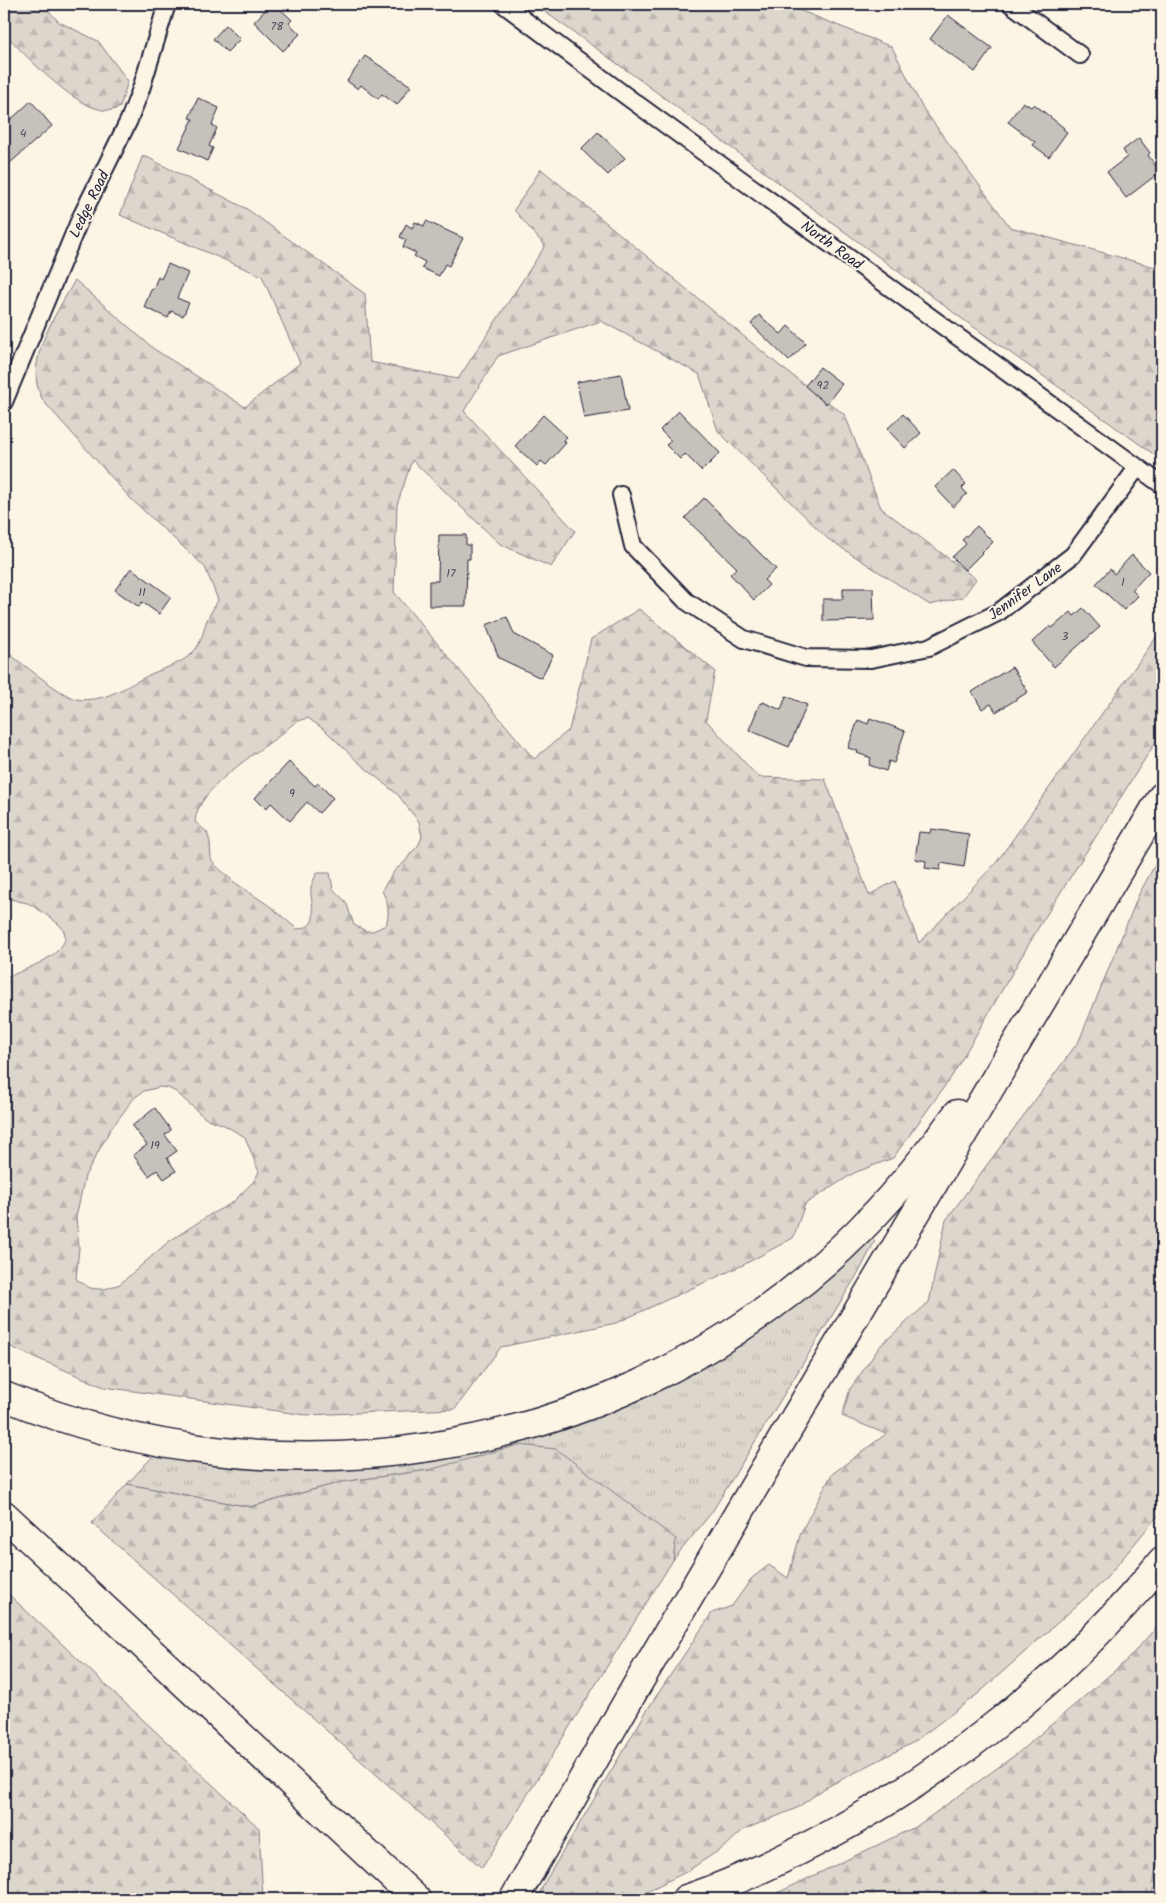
<svg xmlns="http://www.w3.org/2000/svg" width="1166" height="1903" font-family="Kalam,sans-serif">
<style>
.grass{fill:url(#grass-tufts);stroke:#7f7c84}
.forest{fill:url(#forest-firs);stroke:#7f7c84;fill-rule:evenodd}
.building{fill:#c6c1bb;stroke:#22223b}
.lines{fill:none;stroke-linecap:round;stroke-linejoin:round}
.minor-casing{stroke:#22223b;stroke-width:20}
.motorway-casing{stroke:#22223b;stroke-width:31}
.minor{stroke:#fcf5e5;stroke-width:16}
.motorway{stroke:#fcf5e5;stroke-width:28}
.labels{text-anchor:middle;stroke-width:4;stroke-linejoin:round;paint-order:stroke}
.number-label{font-size:12px;fill:#4b4a5b}
.street-label{font-size:15px;fill:#22223b;stroke:#fcf5e5}
</style>
<defs>
<pattern id="grass-tufts" width="24" height="20" patternUnits="userSpaceOnUse" patternTransform="scale(1.25)"><rect width="24" height="20" fill="#dcd6cc"/><path d="M3 7l-1-3M5 7V3M7 7l1-3M15 17l-1-3M17 17v-4M19 17l1-3" fill="none" stroke="#bcb7b0"/></pattern>
<pattern id="forest-firs" width="22" height="20" patternUnits="userSpaceOnUse" patternTransform="scale(1.25)"><rect width="22" height="20" fill="#dcd6cc"/><path d="M5 1l3.5 6h-7zM16 11l3.5 6h-7z" fill="#bcb7b0"/></pattern>
</defs>
<rect width="100%" height="100%" fill="#fcf5e5"/>
<filter id="ink" filterUnits="userSpaceOnUse"><feTurbulence type="fractalNoise" baseFrequency=".02" numOctaves="2"/><feDisplacementMap in="SourceGraphic" scale="10" xChannelSelector="R" yChannelSelector="G"/><feConvolveMatrix kernelMatrix="1 2 1 2 8 2 1 2 1" color-interpolation-filters="sRGB"/></filter>
<g filter="url(#ink)">
<!-- grass -->
<polygon class="grass" points="868,1235 875,1241 860,1270 712,1512 673,1560 676,1539 429,1470 342,1482 250,1507 127,1484 156,1453 476,1448 570,1426 627,1402"/>
<!-- forest -->
<g class="forest">
<path d="M4,4H42L59,22L98,41L128,81L120,107C89,127 24,53 4,33Z"/>
<polygon points="534,4 794,4 799,10 892,47 922,107 1010,227 1155,267 1162,260 1162,460 961,318 636,77"/>
<path d="M143,155L247,209L365,294L370,362L458,379L545,246L514,210L541,169L781,367L845,415L881,508L976,579L963,597L930,605L828,539L718,431L699,374L601,321L498,356L464,411L575,531L551,567L500,544L412,460L397,505L394,592L534,759L569,730L591,639L639,609L715,671L706,720L758,777L825,779L869,895L895,881L919,943L996,863L1162,629V732L1040,925L952,1076L893,1158L854,1173L805,1204L793,1238L743,1265L616,1323L501,1347L455,1409L306,1415L104,1387L4,1344V979C23,969 57,960 65,940C65,936 65,932 62,928C59,923 33,905 27,903C19,901 11,900 4,896V650C18,660 62,696 76,699C105,703 127,686 151,674C164,668 184,663 194,651C202,642 203,631 207,620C210,613 215,607 218,600L205,567L131,499L45,403C19,367 57,313 75,280L154,349L245,407L300,363L262,276L120,215ZM308,718L326,731L358,762L398,795L419,822L422,837L418,846L411,853L405,862L395,870L383,888L382,891C388,901 390,913 386,925L373,931H366L354,925L346,902L333,889L330,873H317C315,877 312,883 311,887C309,904 324,927 297,929L271,907L234,882L215,865L211,859L210,842L207,832L195,822C196,789 258,752 283,733C291,725 297,720 308,718ZM160,1087L168,1088L176,1092L205,1118L224,1125L245,1137L259,1172L254,1181L232,1203L211,1214L168,1242L120,1284L105,1289H98L90,1288L76,1279L79,1248L76,1217L85,1176L110,1130L134,1098L144,1091Z"/>
<polygon points="1162,852 1162,1513 1155,1519 1103,1582 979,1693 914,1742 825,1788 797,1808 743,1830 727,1845 686,1872 631,1899 537,1899 543,1885 649,1707 712,1613 732,1606 752,1578 769,1565 788,1578 801,1532 832,1474 886,1434 842,1416 850,1389 881,1345 929,1302 946,1220 1079,1041 1139,894"/>
<polygon points="518,1445 556,1449 676,1539 673,1560 482,1868 92,1523 127,1484 250,1507 342,1482 429,1470"/>
<polygon points="4,1590 259,1828 263,1899 4,1899"/>
<polygon points="1162,1621 1162,1848 1155,1873 1152,1899 765,1899 917,1826 1018,1753 1126,1661"/>
</g>
<!-- building -->
<g class="building">
<polygon points="271,4 275,4 292,20 289,23 300,34 283,51 254,22"/>
<polygon points="948,15 992,48 975,72 930,39"/>
<polygon points="226,25 240,39 227,52 213,39"/>
<polygon points="365,56 411,86 397,105 382,94 378,99 361,85 358,89 347,81"/>
<polygon points="198,98 219,108 212,125 217,128 209,146 213,148 207,161 179,148 193,119 189,118"/>
<polygon points="31,101 52,126 10,163 4,156 4,126"/>
<polygon points="1023,102 1031,107 1034,104 1064,128 1063,129 1067,132 1049,157 1033,145 1035,142 1008,122"/>
<polygon points="598,132 625,158 608,175 581,149"/>
<polygon points="1139,138 1150,153 1148,155 1160,172 1126,198 1107,172 1127,157 1123,150"/>
<polygon points="426,221 463,238 449,266 445,264 439,276 422,268 425,262 414,256 416,253 403,247 406,240 400,237 406,224 412,228 415,222 424,226"/>
<polygon points="168,264 188,273 177,298 189,303 183,316 171,311 168,318 144,307 151,290 153,289 158,277 161,279"/>
<polygon points="759,315 781,334 788,326 806,343 789,361 751,324"/>
<polygon points="820,367 842,384 826,404 805,386"/>
<polygon points="621,374 628,411 584,418 577,382"/>
<polygon points="679,411 720,453 702,471 685,454 680,459 666,445 671,441 660,430"/>
<polygon points="903,414 921,433 905,448 887,429"/>
<polygon points="543,415 567,437 563,440 566,443 546,465 541,461 537,466 515,446"/>
<polygon points="953,470 966,484 962,488 967,494 953,507 935,487"/>
<polygon points="704,498 776,569 764,580 769,585 754,600 730,574 737,568 685,518"/>
<polygon points="977,526 993,542 965,570 952,557 966,544 962,540"/>
<polygon points="439,535 466,535 466,545 470,545 470,559 467,559 466,606 429,606 429,581 438,581"/>
<polygon points="1132,555 1149,572 1132,590 1138,596 1124,610 1096,584 1110,569 1114,574"/>
<polygon points="131,568 171,597 159,614 142,602 139,607 115,590"/>
<polygon points="843,588 873,588 874,620 823,621 823,599 843,599"/>
<polygon points="1083,608 1100,627 1054,667 1032,642 1050,626 1052,628 1071,612 1074,616"/>
<polygon points="507,617 514,634 553,655 541,678 499,658 486,625"/>
<polygon points="1012,667 1028,692 996,712 991,704 982,709 972,692"/>
<polygon points="786,696 807,705 789,747 749,730 760,703 762,704 763,702 781,710"/>
<polygon points="870,718 905,731 894,763 889,761 886,771 869,765 871,758 857,753 858,751 848,748 858,720 868,724"/>
<polygon points="289,762 315,786 318,783 333,798 319,813 307,802 290,821 271,803 266,809 255,798"/>
<polygon points="931,829 969,834 964,867 941,863 940,870 925,868 926,861 915,859 919,832 930,833"/>
<polygon points="155,1108 171,1130 165,1135 177,1151 167,1158 176,1171 164,1179 157,1170 149,1176 133,1155 147,1145 132,1126"/>
</g>
<g class="lines">
<defs>
<g id="minor">
<polyline points="503,4 626,96 1162,485"/>
<polyline points="1011,4 1080,55"/>
<polyline points="4,402 80,219 129,120 141,89 167,4"/>
<polyline points="621,495 633,546 686,601 744,639 806,658 871,659 929,647 999,612 1073,555 1137,468"/>
</g>
<g id="motorway">
<path d="M4,1396C278,1510 601,1461 825,1263C875,1219 918,1168 957,1114"/>
<polyline points="4,1515 416,1899"/>
<polyline points="514,1899 637,1685 1162,797"/>
<path d="M686,1899C730,1885 773,1864 814,1843C948,1773 1067,1677 1162,1561"/>
</g>
</defs>
<!-- minor casing -->
<use href="#minor" class="minor-casing"/>
<!-- motorway casing -->
<use href="#motorway" class="motorway-casing"/>
<!-- minor -->
<use href="#minor" class="minor"/>
<!-- motorway -->
<use href="#motorway" class="motorway"/>
</g>
</g>
<g class="labels">
<!-- number labels -->
<g class="number-label">
<text x="277" y="30">78</text>
<text x="23" y="137">4</text>
<text x="823" y="389">92</text>
<text x="451" y="577">17</text>
<text x="1123" y="586">1</text>
<text x="142" y="596">11</text>
<text x="1065" y="640">3</text>
<text x="292" y="797">9</text>
<text x="155" y="1149">19</text>
</g>
<!-- street labels -->
<g class="street-label">
<text transform="translate(89 204) rotate(-64)" y="5">Ledge Road</text>
<text transform="translate(832 245) rotate(36)" y="5">North Road</text>
<text transform="translate(1025 591) rotate(-36)" y="5">Jennifer Lane</text>
</g>
</g>
<!-- margin -->
<rect width="1166" height="1903" fill="none" stroke="#fcf5e5" stroke-width="20"/>
<rect x="10" y="10" width="1146" height="1883" fill="none" stroke="#22223b" stroke-width="2" filter="url(#ink)"/>
</svg>
